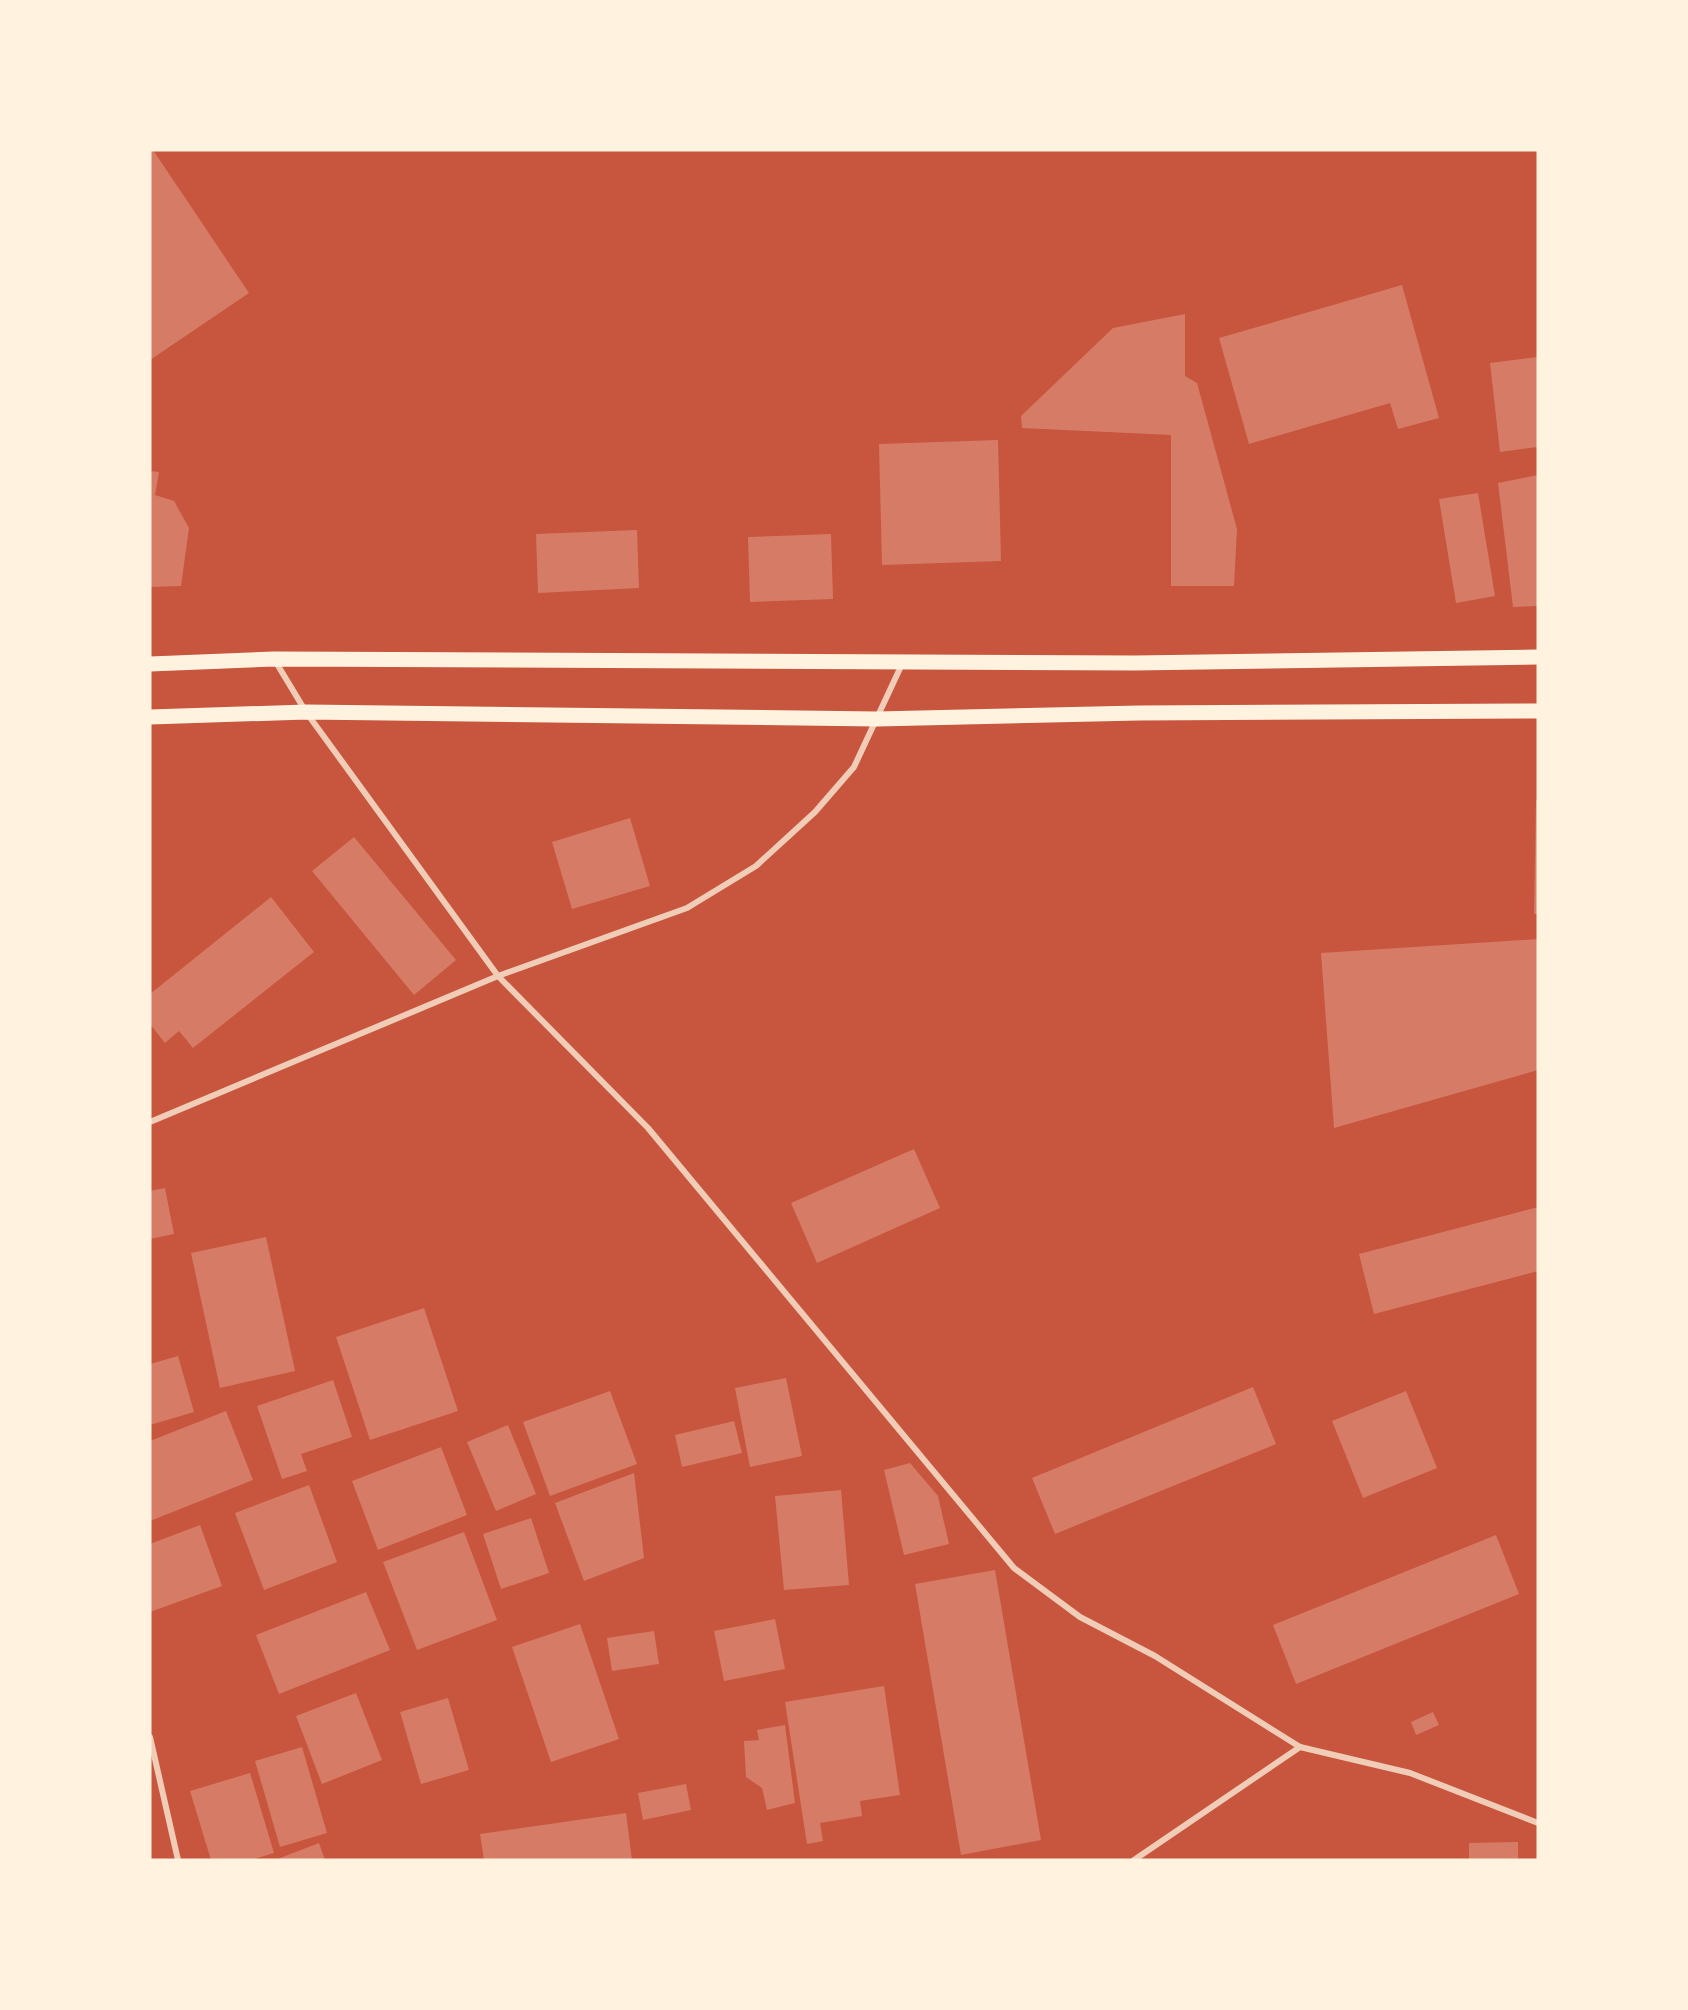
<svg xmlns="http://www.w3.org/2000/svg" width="1688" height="2010" font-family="'Source Serif 4',serif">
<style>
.building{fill:#d67c66}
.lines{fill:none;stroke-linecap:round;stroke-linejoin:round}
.minor{stroke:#f1ccb7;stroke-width:6}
.primary{stroke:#fff3e0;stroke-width:15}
</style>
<rect width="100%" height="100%" fill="#c8553d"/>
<!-- building -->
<g class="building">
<polygon points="150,150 153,150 249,293 150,360"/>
<polygon points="1402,285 1439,418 1398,429 1390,403 1249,444 1219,338"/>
<polygon points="1185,314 1185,376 1197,383 1237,529 1234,586 1171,586 1171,435 1022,428 1021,416 1113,328"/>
<polygon points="1538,357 1538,447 1500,452 1490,363"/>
<polygon points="998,440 1001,561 882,565 879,444"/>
<polygon points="150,471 159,472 155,495 174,501 189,528 181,586 150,587"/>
<polygon points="1538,475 1538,606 1513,607 1498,483"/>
<polygon points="1478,493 1495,596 1456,603 1439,499"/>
<polygon points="637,530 639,588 538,593 536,534"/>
<polygon points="831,534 833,599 750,602 748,537"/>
<polygon points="1536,800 1538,800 1538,914 1534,914"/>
<polygon points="630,818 650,886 572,909 552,842"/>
<polygon points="354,837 456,960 414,995 312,871"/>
<polygon points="271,897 314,952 193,1048 179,1031 165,1043 150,1024 150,994"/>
<polygon points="1538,939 1538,1070 1334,1128 1321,953"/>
<polygon points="914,1149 940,1208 817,1263 791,1203"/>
<polygon points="165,1188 174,1234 150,1239 150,1191"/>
<polygon points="1538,1207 1538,1271 1374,1314 1359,1254"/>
<polygon points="266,1237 295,1371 220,1388 191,1253"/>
<polygon points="424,1308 458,1411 370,1440 336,1337"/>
<polygon points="178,1356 194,1412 150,1425 150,1364"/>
<polygon points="786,1378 802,1456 750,1467 735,1388"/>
<polygon points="333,1380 352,1437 301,1454 307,1471 282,1479 257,1406"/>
<polygon points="1253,1387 1276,1444 1055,1534 1032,1478"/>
<polygon points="610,1391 637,1464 550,1496 523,1422"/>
<polygon points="1406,1391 1437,1468 1363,1498 1332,1421"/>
<polygon points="226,1411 253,1480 150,1521 150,1441"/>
<polygon points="734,1421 742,1453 682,1467 675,1435"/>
<polygon points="508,1425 536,1494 496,1511 467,1442"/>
<polygon points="441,1447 467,1515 378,1550 352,1481"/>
<polygon points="910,1463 938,1496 949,1544 904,1555 884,1470"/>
<polygon points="634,1473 644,1558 584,1581 555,1503"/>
<polygon points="309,1485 337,1562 264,1590 235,1513"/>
<polygon points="841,1490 849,1585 784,1590 775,1496"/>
<polygon points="531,1518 549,1573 501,1589 483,1534"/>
<polygon points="200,1525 222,1586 150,1612 150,1544"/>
<polygon points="464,1532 497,1620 417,1650 383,1562"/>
<polygon points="1496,1535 1519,1594 1296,1684 1273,1625"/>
<polygon points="995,1570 1041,1840 961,1855 915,1584"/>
<polygon points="366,1592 390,1650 279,1694 256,1635"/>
<polygon points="775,1619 785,1669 724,1681 714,1631"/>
<polygon points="580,1624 619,1739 551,1762 512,1647"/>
<polygon points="654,1631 659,1664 612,1671 607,1638"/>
<polygon points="884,1686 900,1795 860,1801 862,1816 820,1823 823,1841 807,1844 785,1702"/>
<polygon points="356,1693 382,1760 322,1784 296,1716"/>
<polygon points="448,1698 469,1770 421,1784 400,1712"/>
<polygon points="1433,1712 1439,1725 1416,1735 1411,1722"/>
<polygon points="785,1725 795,1803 767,1810 762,1788 746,1777 744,1741 759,1740 757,1730"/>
<polygon points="302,1747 327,1833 280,1847 255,1761"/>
<polygon points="250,1773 274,1853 251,1860 211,1860 190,1791"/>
<polygon points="686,1784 691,1810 643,1820 638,1793"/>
<polygon points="626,1813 632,1860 484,1860 480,1834"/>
<polygon points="1518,1842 1518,1860 1469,1860 1469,1843"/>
<polygon points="319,1843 325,1860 275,1860"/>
</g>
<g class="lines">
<!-- minor -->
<g class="minor">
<polyline points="274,659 306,712 498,976 648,1128 1014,1568 1080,1617 1155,1656 1300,1747 1410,1773 1538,1823"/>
<polyline points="150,1122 498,976 687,908 756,866 815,812 854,767 903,662"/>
<polyline points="150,1737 178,1860"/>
<polyline points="1134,1860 1300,1747"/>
</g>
<!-- primary -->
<g class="primary">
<polyline points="150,664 274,659 1135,663 1538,657"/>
<polyline points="150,717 306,712 877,719 1139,713 1538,711"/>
</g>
</g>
<!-- border -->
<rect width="1688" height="2010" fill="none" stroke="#fff3e0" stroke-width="303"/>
</svg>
